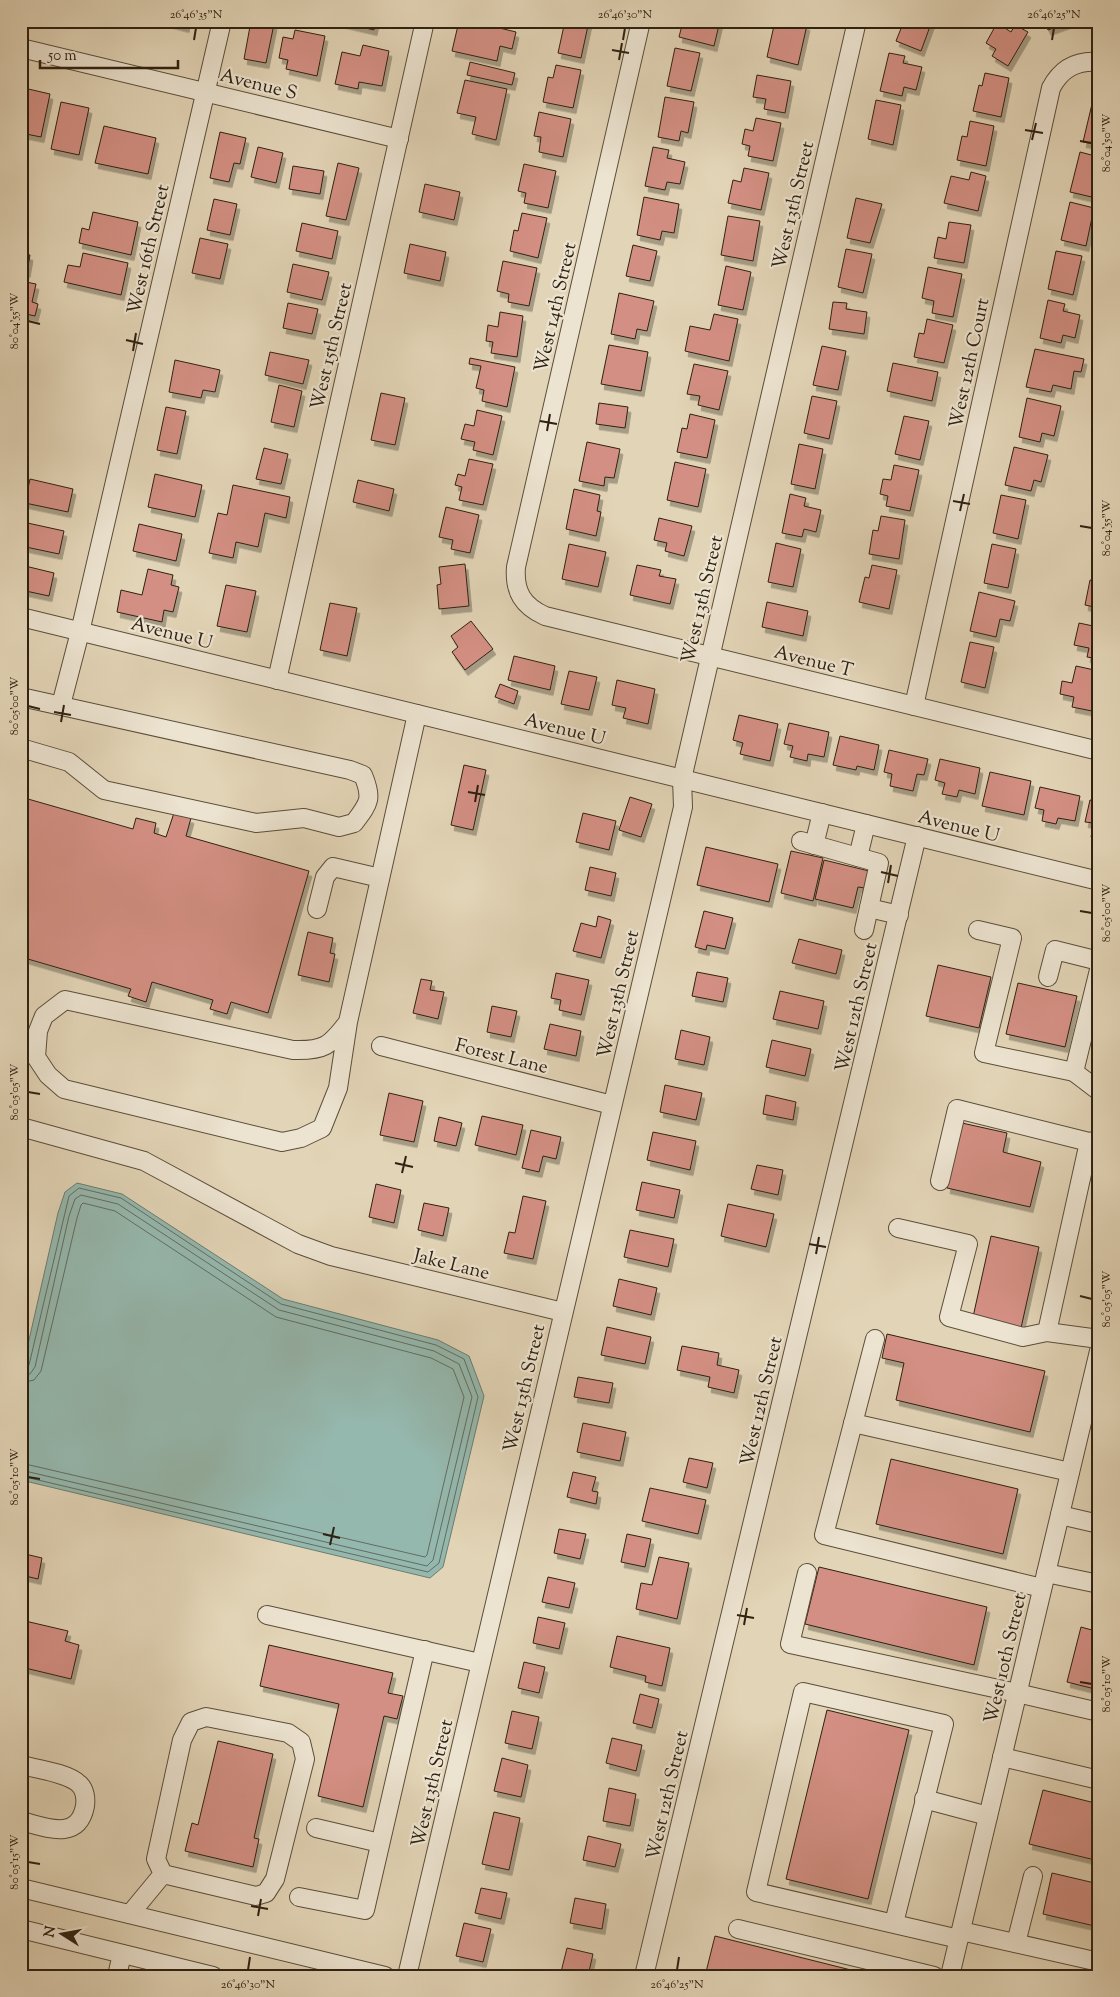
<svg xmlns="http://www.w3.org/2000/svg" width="1120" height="1997" font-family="'Sorts Mill Goudy',serif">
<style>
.water{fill:#95b8ae;stroke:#6c7c6f}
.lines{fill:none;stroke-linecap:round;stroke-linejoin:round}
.shore{stroke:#626c60;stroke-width:1}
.building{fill:#d38f83;stroke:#2e2111;filter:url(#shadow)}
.minor-casing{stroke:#5b4e3a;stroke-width:20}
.minor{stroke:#ece3d0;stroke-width:18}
.ticks{fill:none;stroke:#2e2111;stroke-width:2}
.labels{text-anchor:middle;stroke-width:4.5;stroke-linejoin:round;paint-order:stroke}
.street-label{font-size:19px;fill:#2e2111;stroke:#ece3d0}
.neatline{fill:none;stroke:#2e2111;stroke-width:2}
.ticks-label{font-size:12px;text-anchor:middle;fill:#2e2111}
</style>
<defs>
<filter id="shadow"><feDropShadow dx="3" dy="5.5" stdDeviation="0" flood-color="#0004"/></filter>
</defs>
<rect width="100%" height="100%" fill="#e2d4b6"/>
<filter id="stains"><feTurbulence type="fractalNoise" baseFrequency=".004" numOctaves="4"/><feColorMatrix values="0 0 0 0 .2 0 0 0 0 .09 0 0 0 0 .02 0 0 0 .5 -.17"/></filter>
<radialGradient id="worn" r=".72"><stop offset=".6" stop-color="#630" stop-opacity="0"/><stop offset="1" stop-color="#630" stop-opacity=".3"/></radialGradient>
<!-- water -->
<polygon class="water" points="77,1183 122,1194 283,1299 438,1340 469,1356 484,1396 443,1567 430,1578 21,1480 21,1375 58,1213 65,1192"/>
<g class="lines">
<!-- shore -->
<g class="shore">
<polyline points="21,1370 26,1369 29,1365 69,1196 79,1188 121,1198 281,1304 436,1345 464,1359 478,1397 439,1563 428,1572 21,1476"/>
<polyline points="21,1376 30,1374 35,1367 69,1216 75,1199 81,1195 118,1204 279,1310 434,1351 459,1364 472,1397 433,1560 427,1566 21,1470"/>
<polyline points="21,1383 34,1380 41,1371 77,1218 81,1205 83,1203 115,1211 276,1317 431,1358 453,1369 464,1397 427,1555 425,1557 21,1463"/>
</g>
</g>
<!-- building -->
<g class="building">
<polygon points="163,21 187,21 186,27"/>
<polygon points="251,21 274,24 266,63 244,59"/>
<polygon points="335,21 376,21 374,30"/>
<polygon points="459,21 480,21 479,23 516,32 512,49 500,46 497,61 452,51"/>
<polygon points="565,21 589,21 581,58 558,53"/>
<polygon points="683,21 720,21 714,46 679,37"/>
<polygon points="775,21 793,21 807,25 798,65 767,57"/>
<polygon points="904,21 932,21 921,51 896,41"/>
<polygon points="1044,21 1073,21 1048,30"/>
<polygon points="997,23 1011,32 1015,25 1028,32 1008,66 992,56 996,49 986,43"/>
<polygon points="295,30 325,36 317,76 286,69 288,60 279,58 283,37 293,39"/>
<polygon points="363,45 389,51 382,86 359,82 358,89 335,84 342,52 360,56"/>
<polygon points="675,48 700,53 691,91 667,86"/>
<polygon points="889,53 905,56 903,63 922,67 916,90 904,87 902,96 880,91"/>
<polygon points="470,62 515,73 512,85 467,75"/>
<polygon points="556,65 581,70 573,108 543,102 548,77 553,78"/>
<polygon points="985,73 1009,78 1001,117 973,111 979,85 982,86"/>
<polygon points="757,75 791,81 785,113 764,109 766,99 753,97"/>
<polygon points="465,80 507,89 496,140 472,134 476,117 457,113"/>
<polygon points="24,88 50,94 41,137 21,133 21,101"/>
<polygon points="665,97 694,102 688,133 681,131 679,141 658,137"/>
<polygon points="876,100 901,105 893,145 868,139"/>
<polygon points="61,102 89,108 79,155 51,149"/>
<polygon points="1092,104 1099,106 1099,145 1083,142"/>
<polygon points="539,112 571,119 563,157 539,152 541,137 534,136"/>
<polygon points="756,118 781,123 773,161 748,156 750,146 742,144 745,129 753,131"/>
<polygon points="970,121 994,126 986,166 957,160 962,136 967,137"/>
<polygon points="104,126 156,138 148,174 95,163"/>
<polygon points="220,132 246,138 240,164 234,163 229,182 210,178"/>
<polygon points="258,147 283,153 276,183 251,177"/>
<polygon points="653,147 669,150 667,158 685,162 680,184 667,182 665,190 645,186"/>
<polygon points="1080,152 1099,157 1099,187 1096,198 1070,192"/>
<polygon points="338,163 359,168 346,220 326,216"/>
<polygon points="524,164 556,171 548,208 524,203 526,193 518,191"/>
<polygon points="293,166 324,171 320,194 289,189"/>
<polygon points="744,168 769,173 761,210 728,203 733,180 741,182"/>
<polygon points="971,172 986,176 978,211 944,203 951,176 969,180"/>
<polygon points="425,184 460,192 454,220 419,212"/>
<polygon points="644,197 679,204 674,233 662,231 660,240 637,235"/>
<polygon points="856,198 882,204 870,243 847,238"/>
<polygon points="214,199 237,204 230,235 207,230"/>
<polygon points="1070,202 1094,208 1086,246 1061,240"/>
<polygon points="93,212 138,222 131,255 79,243 82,228 89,230"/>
<polygon points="522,213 547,218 538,258 510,251 514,230 518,231"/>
<polygon points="728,216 760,221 753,261 721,255"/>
<polygon points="949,222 971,225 964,263 934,258 938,237 946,239"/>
<polygon points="302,223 338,231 332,259 296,251"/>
<polygon points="200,238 228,244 220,279 192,273"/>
<polygon points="410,244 446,252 440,281 404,273"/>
<polygon points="633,245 657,251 650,281 626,276"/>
<polygon points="846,249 872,254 863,293 838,287"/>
<polygon points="1056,251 1082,256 1073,295 1048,289"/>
<polygon points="21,253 30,255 27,272 21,271"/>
<polygon points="83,253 128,263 121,295 64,282 68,265 80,267"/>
<polygon points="503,261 537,268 529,306 508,302 509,294 497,291"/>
<polygon points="293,264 329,272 322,300 287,292"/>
<polygon points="726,266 751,272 743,310 718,305"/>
<polygon points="928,267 962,274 953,317 932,313 934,301 922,298"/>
<polygon points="21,281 36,284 32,302 38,304 35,316 21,313"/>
<polygon points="619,293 654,301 647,331 637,329 635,339 611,334"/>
<polygon points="1048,300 1065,304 1063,311 1080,315 1075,338 1063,335 1061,343 1040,338"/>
<polygon points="833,302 847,303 846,309 867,312 864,334 829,329"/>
<polygon points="288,303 318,309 312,334 283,328"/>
<polygon points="500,312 523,316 517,357 491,353 493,342 486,341 488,325 498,327"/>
<polygon points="714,314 738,319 729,361 685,351 690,326 710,330"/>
<polygon points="927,319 953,325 944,363 914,357 919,333 924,334"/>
<polygon points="609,345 648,352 641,391 601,384"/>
<polygon points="822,346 846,351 838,390 813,385"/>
<polygon points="1035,349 1084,359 1081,372 1074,371 1071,389 1053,385 1051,392 1026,387"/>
<polygon points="270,352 309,360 303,384 265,375"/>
<polygon points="470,358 515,367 507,407 482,401 484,390 476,388 481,366 469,364"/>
<polygon points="175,360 220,370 215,392 203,390 201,398 169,392"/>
<polygon points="893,363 938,372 932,401 887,391"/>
<polygon points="694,364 728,371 719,410 698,405 700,396 687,394"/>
<polygon points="279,385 302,391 294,427 271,422"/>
<polygon points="381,393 405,398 395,445 371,440"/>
<polygon points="812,396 837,401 829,439 804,433"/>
<polygon points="1027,398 1061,406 1054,436 1042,433 1040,442 1019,437"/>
<polygon points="599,403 628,407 625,428 596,424"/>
<polygon points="166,407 186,411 177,454 157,450"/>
<polygon points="477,410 502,416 493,455 473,450 475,442 461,439 465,424 474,426"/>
<polygon points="690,414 715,420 707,458 677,452 682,428 687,429"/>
<polygon points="904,416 929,421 920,460 895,454"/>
<polygon points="587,442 620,449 614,478 605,477 604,486 579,481"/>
<polygon points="799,444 823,449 815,489 791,484"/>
<polygon points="1014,447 1048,455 1041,482 1034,480 1031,491 1005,485"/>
<polygon points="264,448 288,454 281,484 256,479"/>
<polygon points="469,459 493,464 483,505 459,500 462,487 455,485 458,474 465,476"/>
<polygon points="675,462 706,469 698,507 667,500"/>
<polygon points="894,465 919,470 910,511 886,506 888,496 880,494 883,479 891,480"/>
<polygon points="155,474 202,485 195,517 148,507"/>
<polygon points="30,479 73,489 68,512 25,503"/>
<polygon points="358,480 394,489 389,511 353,502"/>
<polygon points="233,485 290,497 286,518 265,513 258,547 236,542 233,558 209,553 218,513 227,515"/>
<polygon points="574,489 600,495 597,511 601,512 596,536 566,529"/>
<polygon points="790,494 806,498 804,506 821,510 816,532 804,529 802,537 782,533"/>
<polygon points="1001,495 1026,500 1018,539 993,533"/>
<polygon points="446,507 479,515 470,553 451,549 453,540 439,537"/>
<polygon points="881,516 905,520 899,559 869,554 873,530 878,531"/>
<polygon points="659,518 692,526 684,556 665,551 667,543 654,540"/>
<polygon points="23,522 64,531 59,554 21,546"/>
<polygon points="139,524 182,534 176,561 133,551"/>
<polygon points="776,543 801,549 793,587 768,582"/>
<polygon points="569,544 606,552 598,587 562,579"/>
<polygon points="992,544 1016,549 1008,588 984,583"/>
<polygon points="465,564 469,606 439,609 437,585 441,584 439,567"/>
<polygon points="21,565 54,573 49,596 21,590"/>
<polygon points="637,565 661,570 659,576 676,579 670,604 630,595"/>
<polygon points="872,565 897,570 889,609 859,602 865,577 869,578"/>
<polygon points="1098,568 1099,568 1099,608 1085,605 1090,580 1095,581"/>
<polygon points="148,569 173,575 171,585 179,587 173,612 164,610 162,622 117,612 121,590 142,595"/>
<polygon points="226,585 256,591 247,632 217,626"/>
<polygon points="979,592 1015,601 1010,621 1000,619 996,637 970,631"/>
<polygon points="767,602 808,611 803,636 762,627"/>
<polygon points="330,603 357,608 347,656 320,650"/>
<polygon points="471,621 493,649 465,670 452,652 458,647 451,636"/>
<polygon points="1099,621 1099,659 1087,657 1089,648 1074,645 1079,623 1098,627"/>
<polygon points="970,642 994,647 985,688 961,682"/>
<polygon points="514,656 555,666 550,690 508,680"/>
<polygon points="1076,666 1099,671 1099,684 1092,711 1072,707 1074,697 1060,694 1062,681 1072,683"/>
<polygon points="569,671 597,677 589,710 561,704"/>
<polygon points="617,680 655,689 648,724 623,718 626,708 612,705"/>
<polygon points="500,684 518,691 514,704 495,697"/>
<polygon points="739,715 778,724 770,761 740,754 743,743 733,740"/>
<polygon points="789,723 829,732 824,757 808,754 807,761 790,757 793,746 784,744"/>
<polygon points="840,736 879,745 874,770 857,766 856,770 833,765"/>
<polygon points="889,750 928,759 924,775 917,774 913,791 890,786 892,774 884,772"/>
<polygon points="940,759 980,768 975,794 959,790 957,797 942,794 945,783 935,780"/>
<polygon points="464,765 486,770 473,830 451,825"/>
<polygon points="990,772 1031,781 1024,815 982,806"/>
<polygon points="1040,787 1080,796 1075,821 1058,818 1056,824 1042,821 1044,810 1035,808"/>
<polygon points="21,797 133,829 136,818 156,823 154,833 166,837 174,813 191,818 186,836 309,871 268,1013 231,1002 227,1014 210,1009 213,1000 152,982 146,1002 128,996 131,989 21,957"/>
<polygon points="630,797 652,804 641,837 619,830"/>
<polygon points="1090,800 1099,802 1099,839 1091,837 1094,823 1085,822"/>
<polygon points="583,813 616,821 609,850 576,842"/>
<polygon points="706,847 778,864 769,902 697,885"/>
<polygon points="791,851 823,858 813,901 781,893"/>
<polygon points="824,860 869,871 865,888 858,887 853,908 815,899"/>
<polygon points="590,867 616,873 611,896 585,890"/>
<polygon points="704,911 733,918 725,949 707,945 706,950 695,947"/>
<polygon points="598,916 611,920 601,958 573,951 581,923 596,927"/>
<polygon points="308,932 333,938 330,953 335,954 329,982 298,975"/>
<polygon points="799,939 842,950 836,974 792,963"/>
<polygon points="938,965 991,977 979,1028 926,1016"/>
<polygon points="697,972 728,978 723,1002 692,996"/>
<polygon points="556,973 589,980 581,1015 559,1010 561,1000 551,998"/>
<polygon points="421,979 432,981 430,990 444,992 438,1019 413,1013"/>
<polygon points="1018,983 1077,996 1065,1047 1006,1034"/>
<polygon points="780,991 824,1001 818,1029 773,1019"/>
<polygon points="492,1006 517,1011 511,1037 487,1032"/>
<polygon points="1099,1019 1099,1042 1093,1041"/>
<polygon points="550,1024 581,1031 576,1056 544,1049"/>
<polygon points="681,1030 710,1037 704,1065 675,1059"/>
<polygon points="772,1040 811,1049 805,1076 766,1067"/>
<polygon points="665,1085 702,1093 696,1120 660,1112"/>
<polygon points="389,1093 423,1101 414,1142 380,1135"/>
<polygon points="766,1095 796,1102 793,1120 763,1114"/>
<polygon points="482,1116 523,1125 516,1155 475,1145"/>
<polygon points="439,1117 462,1123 456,1146 434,1141"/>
<polygon points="962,1123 1007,1133 1003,1152 1041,1162 1030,1207 947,1188"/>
<polygon points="531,1130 561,1137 556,1159 543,1156 539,1172 522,1168"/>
<polygon points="653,1132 696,1141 690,1170 647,1160"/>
<polygon points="757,1165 783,1170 778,1195 751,1189"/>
<polygon points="642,1182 680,1190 674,1218 636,1210"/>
<polygon points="376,1184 401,1190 394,1223 369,1217"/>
<polygon points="523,1196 546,1201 533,1259 504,1253 509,1232 515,1233"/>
<polygon points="424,1203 449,1208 443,1236 418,1230"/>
<polygon points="728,1204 774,1214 766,1247 721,1236"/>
<polygon points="630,1230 674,1239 668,1267 624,1257"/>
<polygon points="991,1236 1039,1247 1021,1328 973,1317"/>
<polygon points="619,1279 657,1288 651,1315 613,1306"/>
<polygon points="607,1327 651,1337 645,1364 601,1355"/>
<polygon points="887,1334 1045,1371 1030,1432 896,1400 904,1363 882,1358"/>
<polygon points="682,1346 719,1353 717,1365 739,1370 734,1393 708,1387 710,1377 677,1370"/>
<polygon points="578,1377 613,1383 609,1403 574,1397"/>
<polygon points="583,1423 626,1432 620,1461 577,1452"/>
<polygon points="689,1458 713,1463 707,1488 683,1482"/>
<polygon points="891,1459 1018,1489 1003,1554 876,1524"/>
<polygon points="573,1472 596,1477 592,1491 598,1492 596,1504 567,1497"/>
<polygon points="650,1488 706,1500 698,1534 642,1521"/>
<polygon points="559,1529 586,1534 580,1559 554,1553"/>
<polygon points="627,1534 651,1539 645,1567 621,1562"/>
<polygon points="21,1553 42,1558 38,1579 21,1575"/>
<polygon points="659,1557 689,1563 677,1619 636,1609 641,1583 652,1585"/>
<polygon points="819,1567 987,1607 974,1665 805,1624"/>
<polygon points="548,1577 575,1583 569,1608 542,1602"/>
<polygon points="538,1617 565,1623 559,1649 533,1643"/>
<polygon points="21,1620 68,1631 65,1641 79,1645 71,1679 21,1667"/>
<polygon points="1081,1627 1099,1632 1099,1690 1067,1682"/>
<polygon points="617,1636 670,1648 662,1686 645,1682 646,1676 610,1667"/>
<polygon points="269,1645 393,1673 388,1693 403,1696 397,1719 384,1716 363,1807 318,1796 339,1704 260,1686"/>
<polygon points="524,1662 545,1667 539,1693 518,1688"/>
<polygon points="640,1694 659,1699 652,1728 633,1723"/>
<polygon points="827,1710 909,1730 868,1899 786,1879"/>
<polygon points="512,1711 539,1717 532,1749 505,1743"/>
<polygon points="612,1738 642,1745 636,1771 606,1763"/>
<polygon points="218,1741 273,1754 254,1838 259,1839 253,1867 185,1851 192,1823 198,1825"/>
<polygon points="502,1758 528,1765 521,1797 494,1791"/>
<polygon points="609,1788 636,1794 630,1826 603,1821"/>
<polygon points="1043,1790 1099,1804 1099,1861 1029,1844"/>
<polygon points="494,1812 520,1818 509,1870 482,1864"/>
<polygon points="588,1836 621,1844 615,1867 583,1860"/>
<polygon points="1052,1873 1099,1884 1099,1927 1043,1914"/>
<polygon points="481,1888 507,1893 501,1919 475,1913"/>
<polygon points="575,1898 606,1904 602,1929 570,1923"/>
<polygon points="464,1923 491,1929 483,1962 456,1956"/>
<polygon points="715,1936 871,1975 705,1976"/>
<polygon points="567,1948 593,1954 588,1976 560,1976"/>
</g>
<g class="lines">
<defs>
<g id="minor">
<path d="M641,21L516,567C514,592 523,606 545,616L1099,751"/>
<polyline points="21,48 399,139"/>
<polyline points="21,617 1099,881"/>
<polyline points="277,680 425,21"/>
<path d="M21,697L350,770L363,775C373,799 369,803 354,823L339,827L304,818L256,823L104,790L69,762L21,748"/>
<polyline points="61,705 80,632 222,21"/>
<path d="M914,706L1051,88C1061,69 1076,60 1099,62"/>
<polyline points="801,841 879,863 864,930"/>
<polyline points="814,845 822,813"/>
<polyline points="858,857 866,824"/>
<polyline points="869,908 899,915"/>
<polyline points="317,909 325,877 333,867 380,878"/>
<polyline points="978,930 1012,938 984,1053 1074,1072"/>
<polyline points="1099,970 1074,1072 1099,1091"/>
<polyline points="1048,977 1055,950 1099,961"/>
<path d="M348,1022C330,1046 324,1051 293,1050L65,1000L44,1016L38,1031L36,1057L48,1075L64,1089L282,1142L301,1138L322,1128L338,1088L348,1022L417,714"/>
<polyline points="381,1046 612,1105"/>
<polyline points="21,1127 144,1161 298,1244 331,1256 563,1312"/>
<polyline points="940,1181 957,1109 1089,1142"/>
<polyline points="898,1228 968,1244 949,1317 1023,1337 1047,1332 1099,1339"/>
<polyline points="1047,1332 1089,1142 1099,1140"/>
<polyline points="875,1339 824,1535 1042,1588"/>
<polyline points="853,1423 1070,1472"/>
<polyline points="1060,1515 1099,1524"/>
<polyline points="807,1573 790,1644 1017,1693 1099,1712"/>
<polyline points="1046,1573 1099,1584"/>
<polyline points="267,1615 480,1663"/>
<polyline points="1002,1757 1099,1780"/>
<path d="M21,1765C37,1769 68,1773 79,1784C85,1789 86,1799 85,1806C78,1842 45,1827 21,1821"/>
<polyline points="924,1799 988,1816"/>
<polyline points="316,1828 380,1843"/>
<polyline points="21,1888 385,1976"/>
<polyline points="299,1897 365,1910 425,1650"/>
<polyline points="130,1914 163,1874 256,1896 266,1893 275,1879 305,1759 301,1742 288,1733 206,1717 191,1722 182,1740 156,1859 163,1874"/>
<polyline points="894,1923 944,1724 803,1692 756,1892 959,1939"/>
<polyline points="21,1929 213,1976"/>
<polyline points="738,1929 897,1967"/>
<polyline points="961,1931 1099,1962"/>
<polyline points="1016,1943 1033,1876"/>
<polyline points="117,1976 122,1954"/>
<polyline points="407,1976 683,807 682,779 857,21"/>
<polyline points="644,1976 917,836"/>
<polyline points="895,1976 897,1967 934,1976"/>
<polyline points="950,1976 1099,1351"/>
</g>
</defs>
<!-- minor casing -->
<use href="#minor" class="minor-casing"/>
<!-- minor -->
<use href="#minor" class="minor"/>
</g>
<!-- ticks -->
<path class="ticks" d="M194,40L196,28M623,40L625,28M1052,40L1054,28M612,50L629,53M619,60L622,43M1025,130L1043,133M1032,140L1036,123M1080,141L1092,143M28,321L40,324M126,340L143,344M133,351L136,333M540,421L557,424M547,431L550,414M953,501L970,504M960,511L964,494M1080,526L1092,528M28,706L40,709M54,712L71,715M61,722L64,705M468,792L485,795M475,802L478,785M881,872L898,876M888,883L891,865M1080,911L1092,913M28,1092L40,1094M395,1163L413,1167M402,1173L406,1156M809,1244L826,1247M816,1254L819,1237M1080,1296L1092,1299M28,1477L40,1479M323,1534L340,1538M330,1545L334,1527M737,1615L754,1618M744,1625L747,1608M1080,1682L1092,1684M28,1862L40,1864M251,1906L268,1909M258,1916L261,1899M248,1970L250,1957M677,1970L679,1957"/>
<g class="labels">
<!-- street labels -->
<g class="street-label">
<text transform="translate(259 83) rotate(14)" y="7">Avenue S</text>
<text transform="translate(792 205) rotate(-77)" y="7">West 13th Street</text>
<text transform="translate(147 249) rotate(-77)" y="7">West 16th Street</text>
<text transform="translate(554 307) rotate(-77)" y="7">West 14th Street</text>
<text transform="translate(330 346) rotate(-77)" y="7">West 15th Street</text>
<text transform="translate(968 363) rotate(-78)" y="7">West 12th Court</text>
<text transform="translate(701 599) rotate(-77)" y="7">West 13th Street</text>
<text transform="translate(172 632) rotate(14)" y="7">Avenue U</text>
<text transform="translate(814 660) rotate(14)" y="7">Avenue T</text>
<text transform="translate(565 728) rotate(14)" y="7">Avenue U</text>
<text transform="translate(959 825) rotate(14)" y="7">Avenue U</text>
<text transform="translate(617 994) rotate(-77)" y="7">West 13th Street</text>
<text transform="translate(855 1007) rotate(-77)" y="7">West 12th Street</text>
<text transform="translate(502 1055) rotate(14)" y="7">Forest Lane</text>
<text transform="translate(452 1263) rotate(14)" y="7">Jake Lane</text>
<text transform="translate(523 1388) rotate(-77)" y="7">West 13th Street</text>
<text transform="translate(760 1401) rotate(-77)" y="7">West 12th Street</text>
<text transform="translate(1004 1658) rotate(-77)" y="7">West 10th Street</text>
<text transform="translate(431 1783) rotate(-77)" y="7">West 13th Street</text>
<text transform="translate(666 1795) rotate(-77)" y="7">West 12th Street</text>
</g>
</g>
<!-- margin -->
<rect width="1120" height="1997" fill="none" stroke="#e2d4b6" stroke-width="55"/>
<!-- north arrow -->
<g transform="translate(62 1934) rotate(281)" stroke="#ece3d0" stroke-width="4" paint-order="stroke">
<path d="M0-4L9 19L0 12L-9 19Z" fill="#2e2111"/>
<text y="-8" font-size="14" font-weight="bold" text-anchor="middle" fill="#2e2111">N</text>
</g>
<!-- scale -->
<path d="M40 60v8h138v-8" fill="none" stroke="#2e2111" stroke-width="2.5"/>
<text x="48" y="60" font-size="15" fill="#2e2111" stroke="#ece3d0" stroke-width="4" paint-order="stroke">50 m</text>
<rect x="28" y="28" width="1064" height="1942" class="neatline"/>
<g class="ticks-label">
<text x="196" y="18">26°46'35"N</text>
<text x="625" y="18">26°46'30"N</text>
<text x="1054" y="18">26°46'25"N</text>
<text transform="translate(1106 143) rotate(-90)" y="4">80°04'50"W</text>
<text transform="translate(14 321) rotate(-90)" y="4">80°04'55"W</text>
<text transform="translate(1106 528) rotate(-90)" y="4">80°04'55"W</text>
<text transform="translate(14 706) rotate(-90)" y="4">80°05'00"W</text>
<text transform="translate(1106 913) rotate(-90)" y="4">80°05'00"W</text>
<text transform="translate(14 1092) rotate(-90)" y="4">80°05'05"W</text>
<text transform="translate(1106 1299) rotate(-90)" y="4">80°05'05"W</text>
<text transform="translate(14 1477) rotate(-90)" y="4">80°05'10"W</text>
<text transform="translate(1106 1684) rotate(-90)" y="4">80°05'10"W</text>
<text transform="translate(14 1862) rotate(-90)" y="4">80°05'15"W</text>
<text x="248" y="1988">26°46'30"N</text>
<text x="677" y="1988">26°46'25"N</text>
</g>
<rect width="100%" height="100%" filter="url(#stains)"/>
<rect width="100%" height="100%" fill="url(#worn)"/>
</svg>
